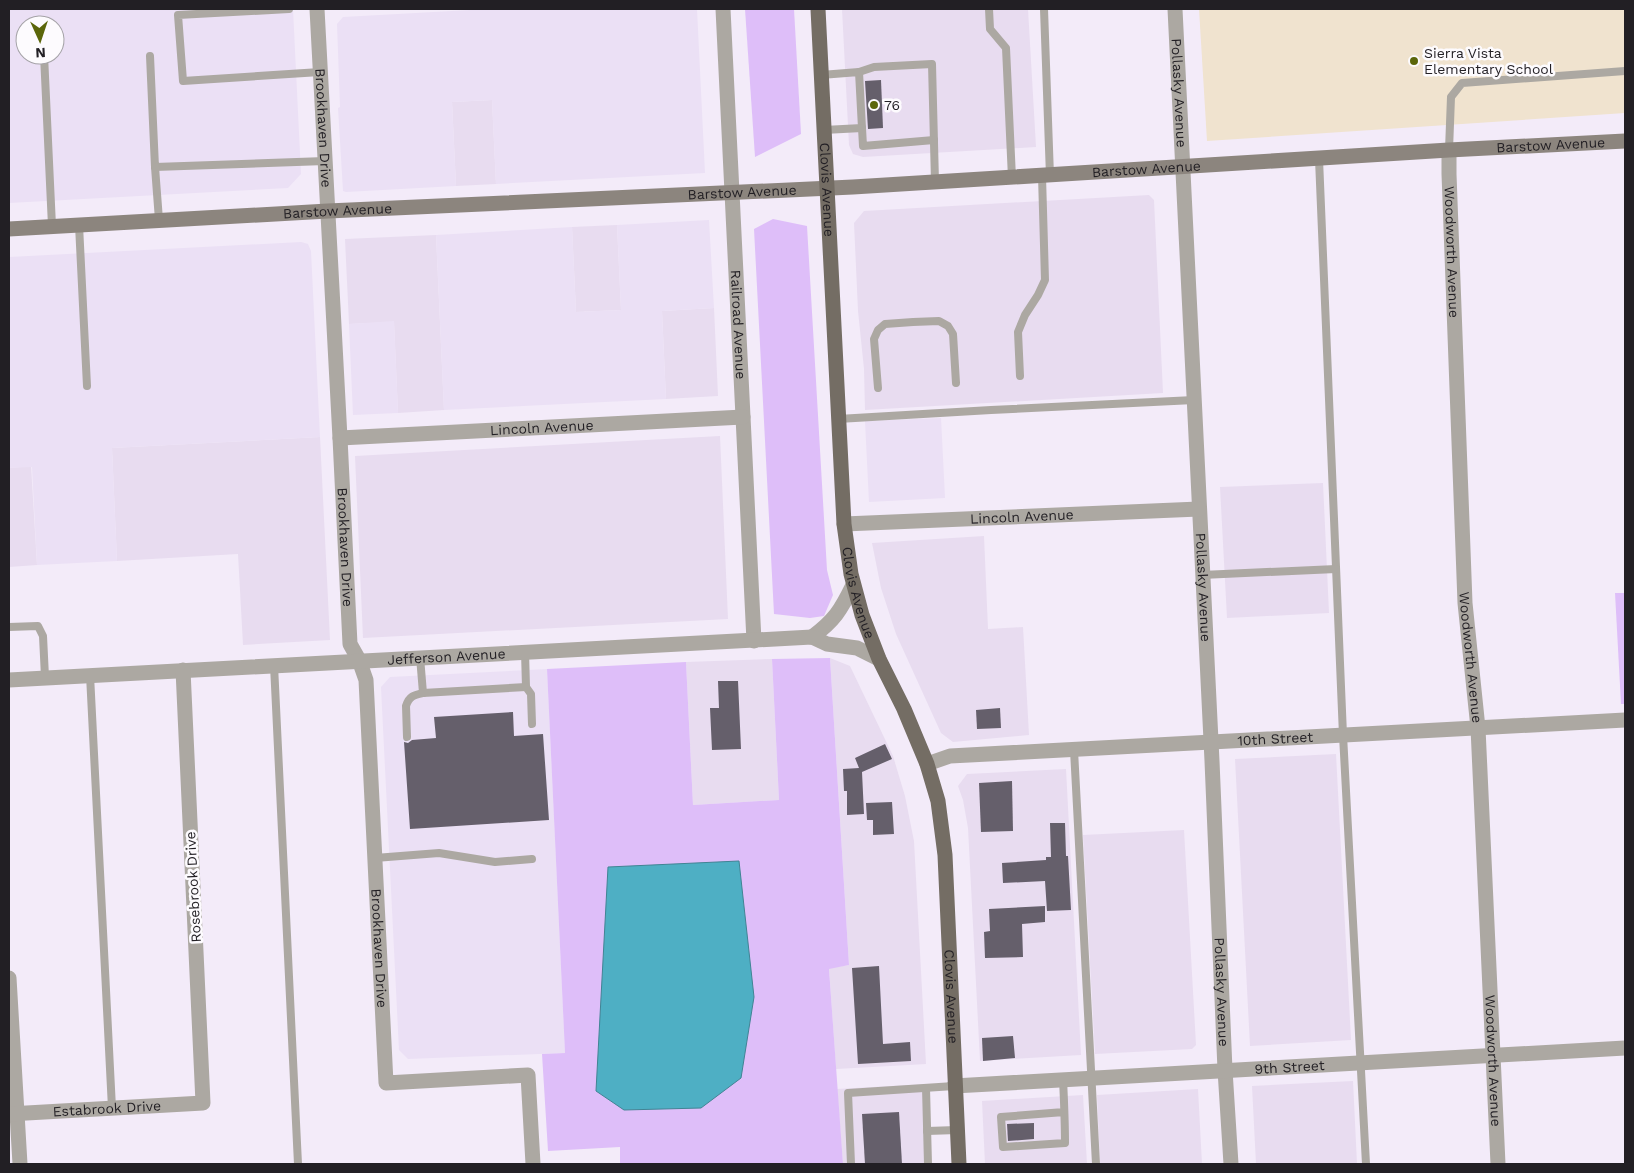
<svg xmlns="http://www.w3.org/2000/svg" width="1634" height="1173" font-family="'Work Sans',sans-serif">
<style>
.commercial{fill:#e8dcf0}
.built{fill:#ebe0f5;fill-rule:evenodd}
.education{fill:#f0e3cf}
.green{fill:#debef9}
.water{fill:#4eafc4;stroke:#418494}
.building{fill:#655f6b}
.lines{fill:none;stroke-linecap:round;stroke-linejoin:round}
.service{stroke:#aca8a2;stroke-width:8}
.minor{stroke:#aca8a2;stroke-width:15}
.secondary{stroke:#8c857e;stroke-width:15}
.primary{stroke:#746d64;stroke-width:15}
.poi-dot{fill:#5b660a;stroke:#fdfbfe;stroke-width:2}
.labels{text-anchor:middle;stroke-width:5;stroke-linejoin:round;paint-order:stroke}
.poi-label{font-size:14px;fill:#221f24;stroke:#fdfbfe;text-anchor:start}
.street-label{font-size:14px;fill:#221f24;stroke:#fdfbfe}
</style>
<rect width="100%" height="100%" fill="#f3ebf9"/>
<!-- commercial -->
<g class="commercial">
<polygon points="842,9 1028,9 1036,147 863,157 853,154 849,145"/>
<polygon points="492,100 496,184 456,186 452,102"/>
<polygon points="1149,195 1154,200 1163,393 865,410 864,369 858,311 854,223 864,211"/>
<polygon points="617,225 621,310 576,312 572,227"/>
<polygon points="436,235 444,410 398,413 394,322 349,324 345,239"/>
<polygon points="714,308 718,396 666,399 662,311"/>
<polygon points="720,436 728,619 363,638 355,456"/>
<polygon points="320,437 330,640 243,645 238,554 117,561 112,448"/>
<polygon points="31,466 37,565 9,567 9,468"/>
<polygon points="1323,483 1329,613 1227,618 1220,487"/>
<polygon points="984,536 988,629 1023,627 1029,735 953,742 941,733 896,634 881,588 872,543"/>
<polygon points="830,658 850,666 893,756 905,796 914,841 926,1064 836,1069 829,968 849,965"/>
<polygon points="772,659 779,800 693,805 686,662"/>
<polygon points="1336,754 1351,1040 1250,1046 1235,759"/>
<polygon points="1066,769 1081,1055 980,1061 968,828 963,800 958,786 967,774"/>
<polygon points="1184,830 1196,1045 1192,1049 1095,1054 1083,835"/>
<polygon points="1353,1081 1357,1164 1256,1164 1252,1086"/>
<polygon points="927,1084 931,1164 843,1164 837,1089"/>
<polygon points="1198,1089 1202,1164 1100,1164 1097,1095"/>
<polygon points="1083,1095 1087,1164 985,1164 982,1101"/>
</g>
<!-- built -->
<g class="built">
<path d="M9,9H293L301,174L288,188L9,203ZM25,25H55V55H25Z"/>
<polygon points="488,9 697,9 705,173 496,184 492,100 452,102 456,186 346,192 343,191 338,108 340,107 337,24 343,17"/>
<polygon points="709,220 714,308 662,311 666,399 444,410 436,235 572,227 576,312 621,310 617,225"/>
<polygon points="301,242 308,244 311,251 320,437 112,448 117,561 37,565 32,467 9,468 9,257"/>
<polygon points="394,321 398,413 353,415 349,324"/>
<polygon points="941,418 945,498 869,502 865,421"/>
<polygon points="547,669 565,1053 408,1059 399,1050 381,687 390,677"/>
</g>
<!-- education -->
<polygon class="education" points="1199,9 1625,9 1625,113 1207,141"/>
<!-- green -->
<g class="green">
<polygon points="745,9 794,9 801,134 755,157"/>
<polygon points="773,219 807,226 827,570 833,595 824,616 810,618 774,614 754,229"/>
<polygon points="1615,593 1625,593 1625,704 1621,704"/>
<polygon points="830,658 849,965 829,969 843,1164 620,1164 620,1147 548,1151 542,1054 565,1053 547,669 686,662 693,805 779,800 772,659"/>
</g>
<!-- water -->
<polygon class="water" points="739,861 754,997 741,1078 701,1108 624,1110 596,1091 608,867"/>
<!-- building -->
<g class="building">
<polygon points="881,80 883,128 868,129 865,81"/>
<polygon points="718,681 738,681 741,749 712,750 710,708 719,708"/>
<polygon points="1000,708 1001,728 977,729 976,710"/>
<polygon points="513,712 514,736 543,734 549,820 410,829 404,742 408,743 412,740 436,738 434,717"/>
<polygon points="885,744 892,759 862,772 864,814 847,815 847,791 844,791 843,769 859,768 855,758"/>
<polygon points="1012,781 1013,831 981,832 979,783"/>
<polygon points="892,802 894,834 873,835 873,820 867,820 866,803"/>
<polygon points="1050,823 1065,823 1066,856 1068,856 1071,910 1047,911 1045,881 1003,883 1002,863 1046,860 1046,857 1051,857"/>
<polygon points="1045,906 1045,922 1022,924 1023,957 985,958 984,932 990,931 989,909"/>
<polygon points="879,966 883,1044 910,1042 911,1061 858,1064 852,968"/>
<polygon points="1013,1036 1015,1058 983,1061 982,1038"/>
<polygon points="899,1112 902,1164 865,1164 862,1114"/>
<polygon points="1034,1123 1034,1139 1008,1141 1007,1124"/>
</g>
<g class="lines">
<!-- service -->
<g class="service">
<polyline points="289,9 178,15 183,81 320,72"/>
<polyline points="989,9 990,29 1006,48 1012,178"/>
<polyline points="1044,9 1050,176"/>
<polyline points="44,55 52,226"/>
<polyline points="150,56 155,167 325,161"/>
<polyline points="859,72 874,67 932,64 935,182"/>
<polyline points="821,75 859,72 862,128 824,130"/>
<polyline points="862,128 863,146 934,140"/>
<polyline points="1449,150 1451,97 1462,83 1625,71"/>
<polyline points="1319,159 1343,735 1366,1164"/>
<polyline points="155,167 159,220"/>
<polyline points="79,225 87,386"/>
<polyline points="1020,376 1018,332 1025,315 1038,295 1045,280 1042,176"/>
<polyline points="878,388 874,339 878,330 885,324 913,322 939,321 948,326 953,334 956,383"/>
<polyline points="838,419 991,410 1194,400"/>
<polyline points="1202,575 1336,569"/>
<polyline points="9,627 38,626 43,636 45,677"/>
<polyline points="525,652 526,687 531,694 532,724"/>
<polyline points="420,657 423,693"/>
<polyline points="274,665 298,1164"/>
<polyline points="90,675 112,1108"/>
<path d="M407,737L406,706C409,696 414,695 423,693L526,687"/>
<polyline points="1074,750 1096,1164"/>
<polyline points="375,858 439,853 495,862 532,859"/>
<path d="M1063,1079C1064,1100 1065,1122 1065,1143L1003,1147L1001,1117L1064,1112"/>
<polyline points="926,1088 928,1164"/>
<polyline points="927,1131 957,1130"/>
<polyline points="851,1164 848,1093 954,1086"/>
</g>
<!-- minor -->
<g class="minor">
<path id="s1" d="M317,9L340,438L350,644L359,660L366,680L386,1083L528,1075L533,1164"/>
<path id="s2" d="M723,9L754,641"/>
<path id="s3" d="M1175,9L1212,761L1225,1070L1231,1164"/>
<path id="s4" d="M1449,150V174L1465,603L1478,728L1498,1164"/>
<path id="s5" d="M340,438L743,417"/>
<path id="s6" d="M844,524L1199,509"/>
<path d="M812,637C834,621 841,610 853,585"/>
<path id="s7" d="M9,680L812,637L827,644L857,648L879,659"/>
<path id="s8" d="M927,764L950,756L1625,720"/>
<polyline points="9,978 20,1164"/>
<path id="s9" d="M954,1086L1625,1048"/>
<path id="s10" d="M9,1114L203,1103L183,670"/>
</g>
<!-- secondary -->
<path class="secondary" id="s11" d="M9,229L328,211L853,187L1449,150L1625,141"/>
<!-- primary -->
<path class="primary" id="s12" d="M818,9L844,524L851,574L862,615L879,659L904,709L927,764L938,801L945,855L959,1164"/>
</g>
<!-- markers -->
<g class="poi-dot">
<circle cx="1414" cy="61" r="5"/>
<circle cx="874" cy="105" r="5"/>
</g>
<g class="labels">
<!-- poi labels -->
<g class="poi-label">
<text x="1424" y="58">Sierra Vista<tspan x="1424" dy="16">Elementary School</tspan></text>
<text x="884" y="110">76</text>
</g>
<!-- street labels -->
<g class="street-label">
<text dy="5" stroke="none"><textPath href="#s3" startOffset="84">Pollasky Avenue</textPath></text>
<text dy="5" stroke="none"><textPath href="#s1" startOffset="119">Brookhaven Drive</textPath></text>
<text dy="5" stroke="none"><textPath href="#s11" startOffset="1544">Barstow Avenue</textPath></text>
<text dy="5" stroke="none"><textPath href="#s11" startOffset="1139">Barstow Avenue</textPath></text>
<text dy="5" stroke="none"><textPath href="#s12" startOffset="181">Clovis Avenue</textPath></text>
<text dy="5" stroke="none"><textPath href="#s11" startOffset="734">Barstow Avenue</textPath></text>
<text dy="5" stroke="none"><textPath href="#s11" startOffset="329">Barstow Avenue</textPath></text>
<text dy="5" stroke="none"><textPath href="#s4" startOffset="102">Woodworth Avenue</textPath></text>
<text dy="5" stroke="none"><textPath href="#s2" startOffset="316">Railroad Avenue</textPath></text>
<text dy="5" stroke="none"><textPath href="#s5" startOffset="202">Lincoln Avenue</textPath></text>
<text dy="5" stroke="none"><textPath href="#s6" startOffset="178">Lincoln Avenue</textPath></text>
<text dy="5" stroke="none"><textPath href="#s1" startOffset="539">Brookhaven Drive</textPath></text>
<text dy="5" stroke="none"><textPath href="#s3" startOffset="579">Pollasky Avenue</textPath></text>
<text dy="5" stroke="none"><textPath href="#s12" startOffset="586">Clovis Avenue</textPath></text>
<text dy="5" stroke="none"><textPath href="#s7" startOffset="438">Jefferson Avenue</textPath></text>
<text dy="5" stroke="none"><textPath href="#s4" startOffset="508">Woodworth Avenue</textPath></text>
<text dy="5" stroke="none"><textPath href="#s8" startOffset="350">10th Street</textPath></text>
<text transform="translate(193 887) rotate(-93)" y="5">Rosebrook Drive</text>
<text dy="5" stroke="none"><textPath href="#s1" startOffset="944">Brookhaven Drive</textPath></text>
<text dy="5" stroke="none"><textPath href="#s3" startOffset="984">Pollasky Avenue</textPath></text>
<text dy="5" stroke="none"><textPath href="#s12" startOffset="1006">Clovis Avenue</textPath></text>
<text dy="5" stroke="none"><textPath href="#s4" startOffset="912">Woodworth Avenue</textPath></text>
<text dy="5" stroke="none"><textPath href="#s9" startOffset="336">9th Street</textPath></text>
<text dy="5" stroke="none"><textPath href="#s10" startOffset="98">Estabrook Drive</textPath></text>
</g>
</g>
<!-- border -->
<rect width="1634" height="1173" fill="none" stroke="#221f24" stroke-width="20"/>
<!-- north arrow -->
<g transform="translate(40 40) rotate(177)"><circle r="24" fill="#fdfbfe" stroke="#a5a3a7"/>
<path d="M0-4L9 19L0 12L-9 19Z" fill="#5b660a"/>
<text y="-8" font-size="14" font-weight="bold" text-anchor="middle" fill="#221f24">N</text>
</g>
</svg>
